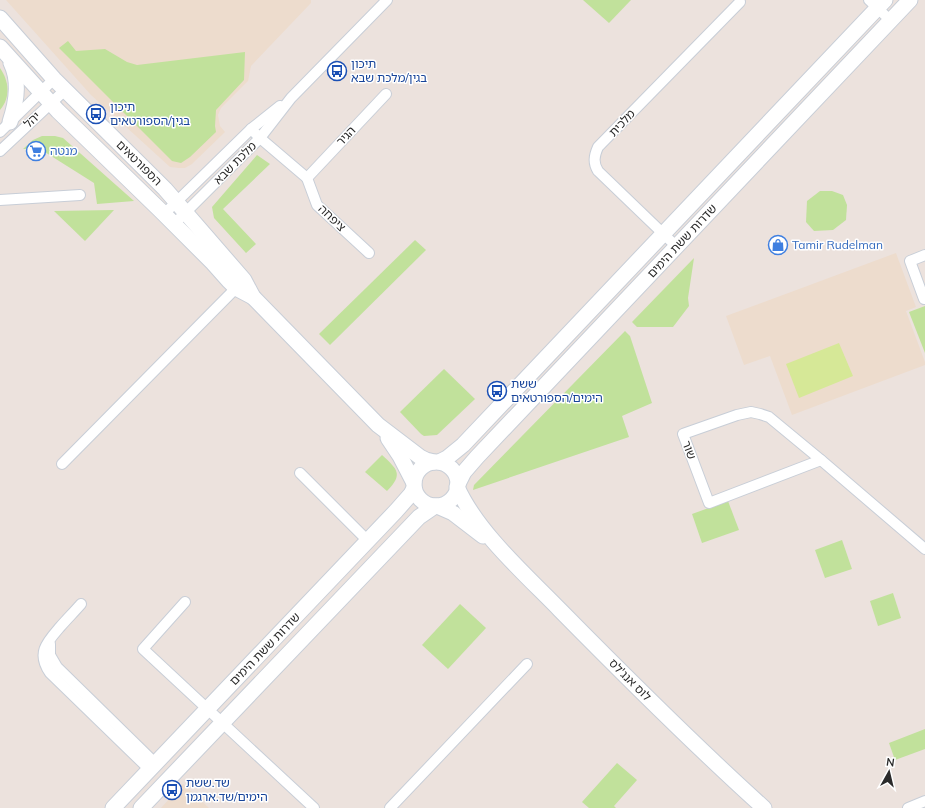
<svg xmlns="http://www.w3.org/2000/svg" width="925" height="808" font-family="Mulish,'Noto Sans Hebrew',sans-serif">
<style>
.education{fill:#eddccd}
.green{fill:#c1e19b}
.pitch{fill:#d6e897}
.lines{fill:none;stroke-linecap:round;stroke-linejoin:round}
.street-casing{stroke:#c8ced7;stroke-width:12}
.secondary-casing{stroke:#c8ced7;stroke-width:17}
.street{stroke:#fff;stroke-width:10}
.secondary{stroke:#fff;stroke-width:15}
.labels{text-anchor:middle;stroke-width:3;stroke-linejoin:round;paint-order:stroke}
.transit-label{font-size:12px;fill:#164399;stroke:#fff;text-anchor:start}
.street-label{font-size:12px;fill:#2a2a2a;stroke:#fff}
.shop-label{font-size:12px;fill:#366cbe;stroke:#fff;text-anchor:start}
</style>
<rect width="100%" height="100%" fill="#ece2dd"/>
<!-- education -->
<g class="education">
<polygon points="6,0 311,0 311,3 251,66 248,81 221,108 218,115 220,126 225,132 192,164 185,168 179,168 170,167 91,95"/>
<polygon points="896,253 916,307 906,311 925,362 925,365 792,415 770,356 744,365 726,316"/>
<polygon points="183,784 209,808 161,808"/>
</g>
<!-- green -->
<g class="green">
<polygon points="583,0 631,0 609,23"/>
<polygon points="68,41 76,51 105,49 127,62 137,65 245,52 244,80 216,110 215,126 216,132 190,157 181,163 172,161 59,48"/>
<path d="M0,68C9,81 11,97 0,110Z"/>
<polygon points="42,136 55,136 63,138 134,201 97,204 94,183 40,149 23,149 33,140"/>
<polygon points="257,155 270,164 223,209 256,244 246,253 214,218 212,207"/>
<polygon points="820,191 832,191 843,195 847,205 846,220 833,230 814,231 806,222 807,201"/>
<polygon points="114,210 85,241 54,211"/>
<polygon points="415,240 426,250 330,345 319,334"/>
<polygon points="694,258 688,298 689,306 673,327 637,327 632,322"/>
<polygon points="925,306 925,353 909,312"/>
<polygon points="625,331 630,336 652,403 622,416 629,437 473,490 474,485"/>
<polygon points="444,369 475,399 437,435 424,436 421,434 400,412"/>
<path d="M382,455C397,469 404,474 387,491L365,472Z"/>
<polygon points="728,501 739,530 702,543 692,514"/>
<polygon points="842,540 852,569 825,578 815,550"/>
<polygon points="893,593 901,618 878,626 870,601"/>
<polygon points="460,604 486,628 448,669 422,645"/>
<polygon points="925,729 925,749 895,760 889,743"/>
<polygon points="617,763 637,780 614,806 616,808 589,808 582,802"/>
</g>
<!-- pitch -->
<polygon class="pitch" points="839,343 853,376 799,398 786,364"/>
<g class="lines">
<defs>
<g id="street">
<polyline points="869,0 891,21"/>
<polyline points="251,129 260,138 307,178 317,205 369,253"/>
<polyline points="0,132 54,79"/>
<polyline points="0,151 65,90"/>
<polyline points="307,178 386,94"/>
<polyline points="0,200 80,195"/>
<polyline points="164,214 251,129 280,106"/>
<polyline points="174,224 260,138 291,98 387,0"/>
<path d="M677,247L598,171C593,163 594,156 598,147L740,2"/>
<polyline points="924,299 910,261 925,255"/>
<polygon points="751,412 760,414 769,417 821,460 709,503 683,434 737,415"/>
<polyline points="821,460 925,549"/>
<polyline points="62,464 240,284"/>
<polyline points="300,473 368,541"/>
<polyline points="185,602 143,649 314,808"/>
<path d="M81,604C74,612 67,619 60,627C47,642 36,653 50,673L150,770"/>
<polyline points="50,644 50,655 57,667 156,764"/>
<polyline points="390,808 527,664"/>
<polyline points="908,808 925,801"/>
</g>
<g id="secondary">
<polyline points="0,18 54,79 165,189 244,280 253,297 378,425 420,457 426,460 434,462"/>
<polyline points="0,47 58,111 160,210 213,263 229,281 236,288 253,297"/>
<path d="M10,122C16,104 20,81 11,63"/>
<polyline points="388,438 400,456 414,483"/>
<circle cx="436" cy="484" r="22"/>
<polyline points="439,462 447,458 463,445 885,0"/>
<polyline points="458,484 464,472 477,457 910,0"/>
<path d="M457,487C477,532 526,575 560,610C626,677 693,744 764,808"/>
<polyline points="437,506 453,513 483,536"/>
<polyline points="113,808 396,511 411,494 414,488"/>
<polyline points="141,808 419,517 435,506"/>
</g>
</defs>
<!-- street casing -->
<use href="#street" class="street-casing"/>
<!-- secondary casing -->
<use href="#secondary" class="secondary-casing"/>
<!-- street -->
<use href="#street" class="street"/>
<!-- secondary -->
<use href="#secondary" class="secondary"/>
</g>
<!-- icons -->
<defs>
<symbol id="bus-ring" viewBox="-11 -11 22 22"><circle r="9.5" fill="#fff" stroke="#1a4fb4" stroke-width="1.5"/><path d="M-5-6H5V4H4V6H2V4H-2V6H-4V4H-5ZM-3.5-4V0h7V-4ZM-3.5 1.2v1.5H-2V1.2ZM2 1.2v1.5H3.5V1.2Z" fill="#1a4fb4"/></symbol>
<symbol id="supermarket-ring" viewBox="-11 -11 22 22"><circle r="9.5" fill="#fff" stroke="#3f7fe0" stroke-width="1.5"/><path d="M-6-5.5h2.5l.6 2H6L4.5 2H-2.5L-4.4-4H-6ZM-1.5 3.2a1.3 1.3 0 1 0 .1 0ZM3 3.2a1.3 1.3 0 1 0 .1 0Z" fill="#3f7fe0"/></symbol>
<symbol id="shop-ring" viewBox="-11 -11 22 22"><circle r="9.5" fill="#fff" stroke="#3f7fe0" stroke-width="1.5"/><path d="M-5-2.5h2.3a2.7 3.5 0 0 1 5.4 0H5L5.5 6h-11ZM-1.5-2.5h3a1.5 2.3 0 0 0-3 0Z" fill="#3f7fe0"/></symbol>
</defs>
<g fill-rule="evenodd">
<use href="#bus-ring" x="326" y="60" width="22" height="22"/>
<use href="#bus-ring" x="85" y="103" width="22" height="22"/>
<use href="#supermarket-ring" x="25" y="140" width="22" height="22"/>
<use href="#shop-ring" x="767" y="234" width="22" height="22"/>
<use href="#bus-ring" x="486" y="380" width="22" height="22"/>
<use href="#bus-ring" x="161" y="779" width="22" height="22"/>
</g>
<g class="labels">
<!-- transit labels -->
<g class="transit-label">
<text x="351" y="68">תיכון<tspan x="351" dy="14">בגין/מלכת שבא</tspan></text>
<text x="110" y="111">תיכון<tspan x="110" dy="14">בגין/הספורטאים</tspan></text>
<text x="511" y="388">ששת<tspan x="511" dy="14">הימים/הספורטאים</tspan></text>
<text x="186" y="787">שד.ששת<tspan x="186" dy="14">הימים/שד.ארגמן</tspan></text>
</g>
<!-- street labels -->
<g class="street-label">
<text transform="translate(32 120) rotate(-43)" y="4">יהל</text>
<text transform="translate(622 123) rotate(-46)" y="4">מלכית</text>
<text transform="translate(346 136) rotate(-46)" y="4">הגיר</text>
<text transform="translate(139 163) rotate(45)" y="4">הספורטאים</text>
<text transform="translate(235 163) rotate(-45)" y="4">מלכת שבא</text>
<text transform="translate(332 218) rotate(44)" y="4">ציפחה</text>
<text transform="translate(682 241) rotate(-47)" y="4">שדרות ששת הימים</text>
<text transform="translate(689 450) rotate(69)" y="4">שור</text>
<text transform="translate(265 649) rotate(-46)" y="4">שדרות ששת הימים</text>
<text transform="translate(630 680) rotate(45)" y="4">לוס אנג'לס</text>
</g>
<!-- shop labels -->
<g class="shop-label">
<text x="50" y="155">מנטה</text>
<text x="792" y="249">Tamir Rudelman</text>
</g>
</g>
<!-- north arrow -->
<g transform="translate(889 772) rotate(8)" stroke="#ffffff" stroke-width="3" paint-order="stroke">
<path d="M0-3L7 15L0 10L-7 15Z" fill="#2a2a2a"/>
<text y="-6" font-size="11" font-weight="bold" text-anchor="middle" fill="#2a2a2a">N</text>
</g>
</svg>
